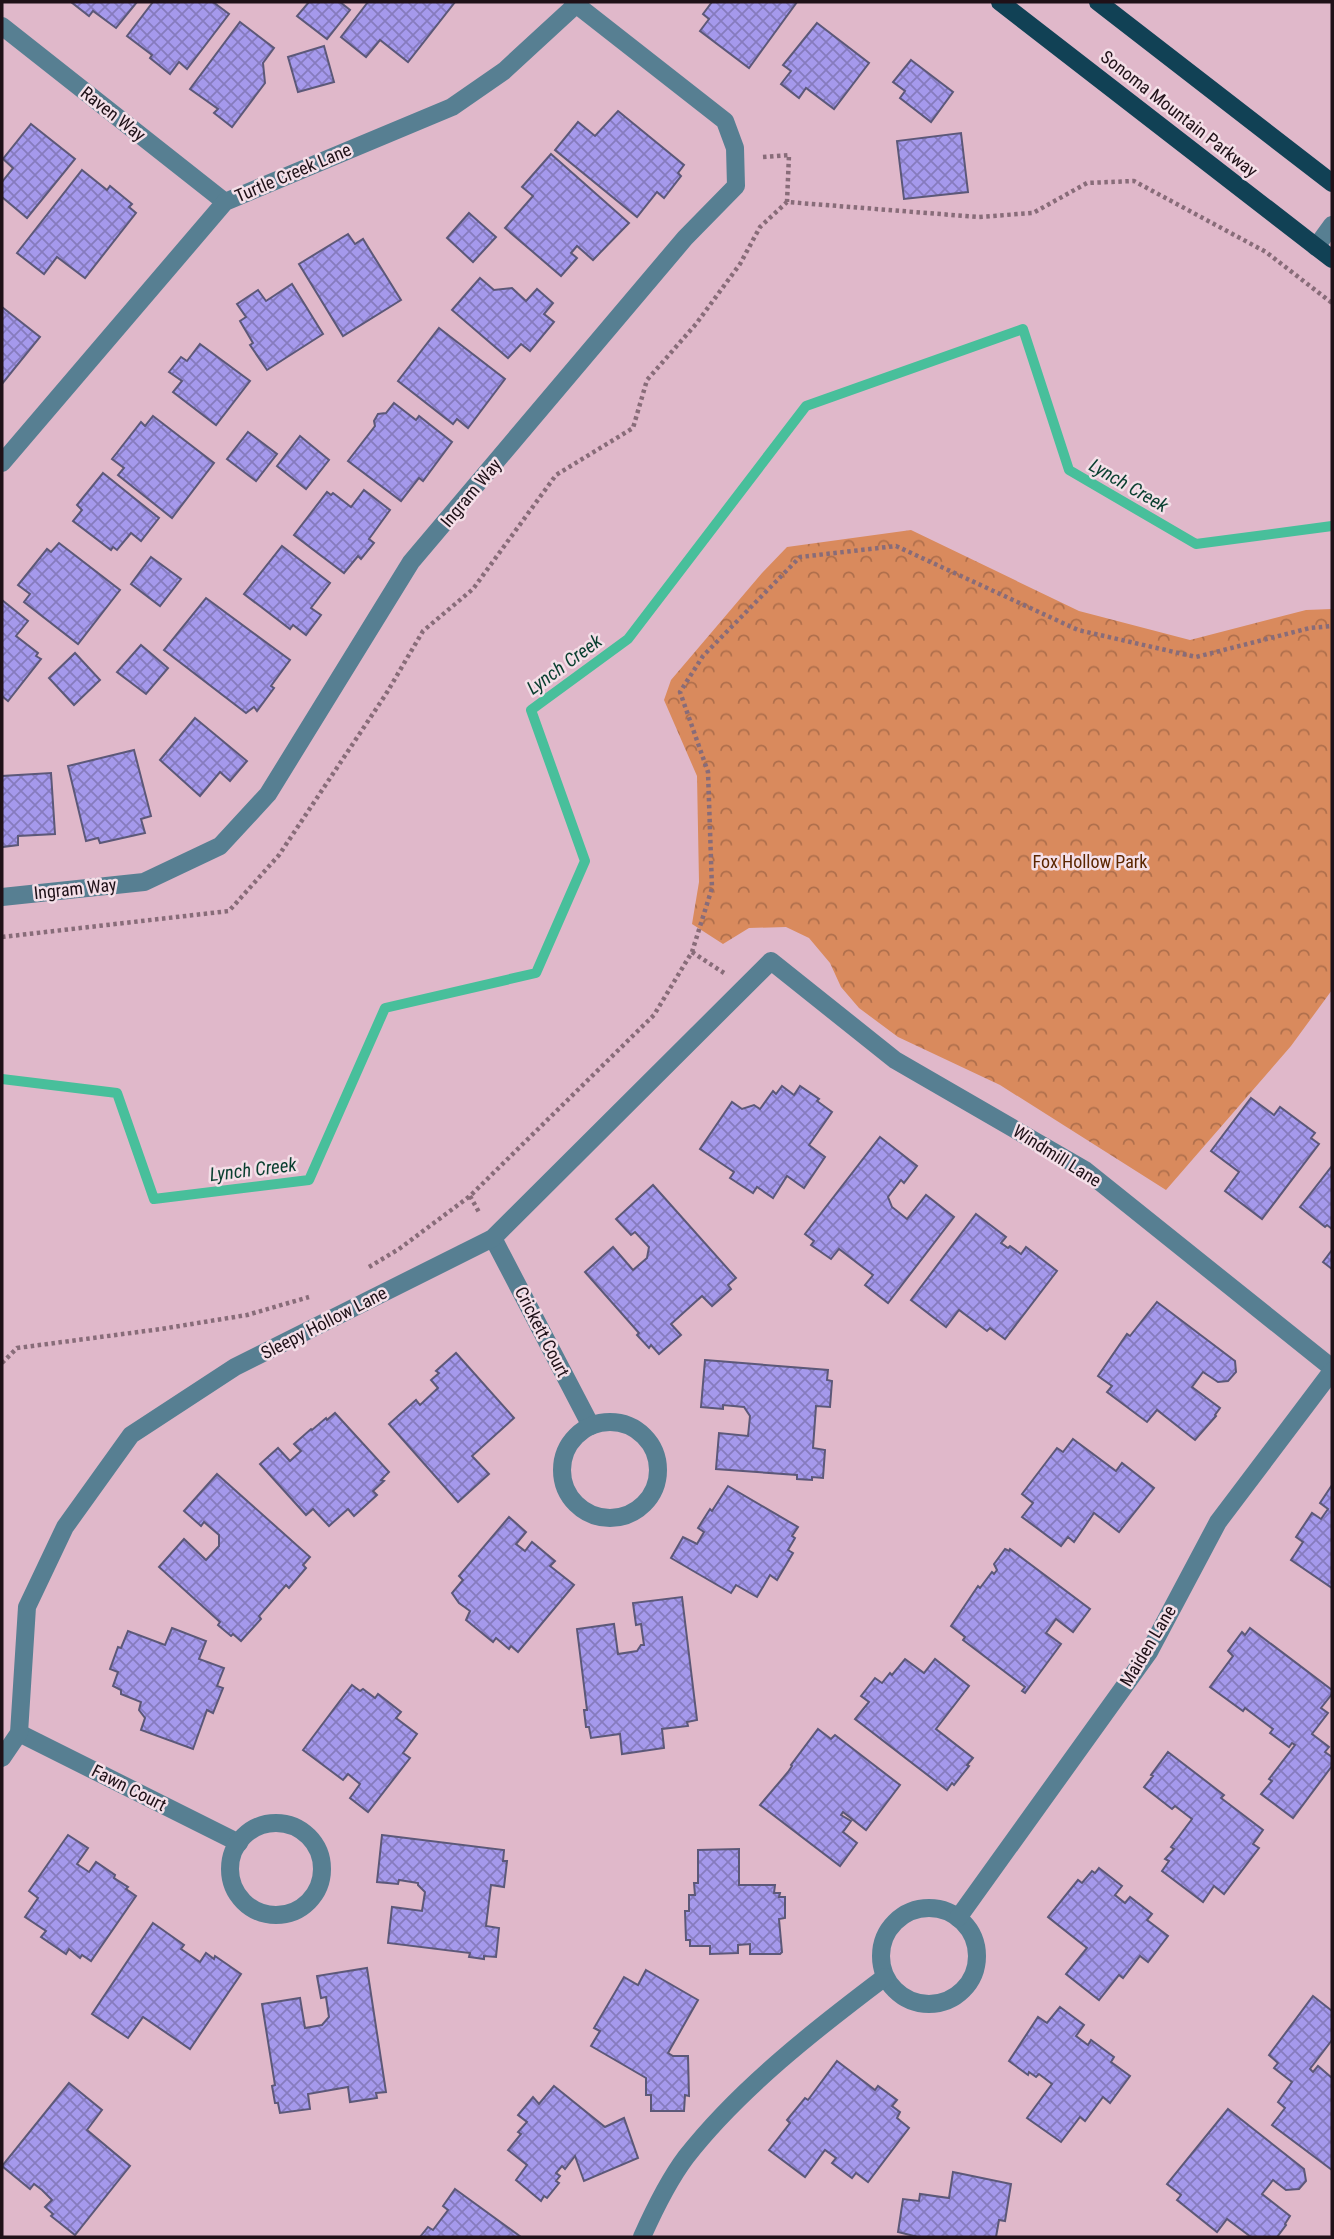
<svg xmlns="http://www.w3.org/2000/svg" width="1334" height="2239" font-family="'Roboto Condensed',sans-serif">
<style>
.park{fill:url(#park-crowns)}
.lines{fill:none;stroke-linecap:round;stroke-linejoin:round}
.stream{stroke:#48bf9b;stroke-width:10}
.building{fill:url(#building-cross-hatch);stroke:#5c5878;stroke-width:2}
.path{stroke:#886c79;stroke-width:4.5;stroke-dasharray:3.5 3.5;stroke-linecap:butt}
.minor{stroke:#577f92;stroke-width:18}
.major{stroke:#114155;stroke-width:18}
.labels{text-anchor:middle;stroke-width:5;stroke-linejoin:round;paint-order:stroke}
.street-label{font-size:18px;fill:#1f1118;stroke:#f4dfe8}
.park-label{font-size:18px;fill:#5a2600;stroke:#f4dfe8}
.water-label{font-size:19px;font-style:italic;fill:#083e2f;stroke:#f4dfe8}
</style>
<defs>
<pattern id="park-crowns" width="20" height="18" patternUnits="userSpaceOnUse" patternTransform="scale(1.75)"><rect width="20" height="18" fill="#d98a5d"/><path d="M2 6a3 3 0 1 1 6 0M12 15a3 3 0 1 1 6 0" fill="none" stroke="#af6f4c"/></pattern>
<pattern id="building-cross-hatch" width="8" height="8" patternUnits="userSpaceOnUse" patternTransform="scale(1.75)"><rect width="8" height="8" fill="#a599ec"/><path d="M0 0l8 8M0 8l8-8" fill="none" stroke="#867bbe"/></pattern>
</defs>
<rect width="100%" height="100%" fill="#e0b8ca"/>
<!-- park -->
<polygon class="park" points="911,530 1079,611 1190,640 1306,610 1332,609 1332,990 1291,1046 1166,1190 1000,1085 898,1037 859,1008 841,987 830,963 809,938 786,927 749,928 723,944 692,924 699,882 697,776 664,700 671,680 762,573 787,547"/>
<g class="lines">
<!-- stream -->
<polyline class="stream" points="2,1079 117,1093 154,1199 309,1180 385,1008 536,973 585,861 531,710 628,639 806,406 1023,329 1069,470 1196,544 1332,526"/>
</g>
<!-- building -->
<g class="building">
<polygon points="71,2 137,2 116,28 93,11 89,16"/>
<polygon points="153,2 213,2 229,14 187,69 179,62 170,74 150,58 152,55 127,36"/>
<polygon points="309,2 340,2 350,10 327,39 297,16"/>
<polygon points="368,2 455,2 408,62 380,40 366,57 341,37"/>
<polygon points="712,2 797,2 749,68 700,31 709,19 703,14"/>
<polygon points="240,22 274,48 263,63 265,83 232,127 214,113 218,109 190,89"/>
<polygon points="817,23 869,63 834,109 806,88 799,98 781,84 791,71 783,65"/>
<polygon points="324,46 334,82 298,92 288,57"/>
<polygon points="911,60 953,92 931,122 900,98 905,91 893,82"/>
<polygon points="618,111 684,165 678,173 681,176 664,198 657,192 637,217 555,150 578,122 595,136"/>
<polygon points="31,124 75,159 27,218 2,197 2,182 13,168 3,159"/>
<polygon points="961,133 968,192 904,199 897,141"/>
<polygon points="551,154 629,223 593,260 577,246 571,253 577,258 561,276 505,228 533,196 522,187"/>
<polygon points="82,170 107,190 110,186 132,204 129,207 136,213 85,278 57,257 44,274 17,253"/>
<polygon points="469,213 496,237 473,262 447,238"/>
<polygon points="348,234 355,244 363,239 401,300 343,336 299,264"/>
<polygon points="480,278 494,290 512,288 526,301 537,289 553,303 544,314 554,322 530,351 521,344 508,358 452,310"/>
<polygon points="292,284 323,334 267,370 250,345 253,343 240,321 246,317 237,304 258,290 266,301"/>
<polygon points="2,307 40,337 2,384"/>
<polygon points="439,328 505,379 468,428 457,419 453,424 398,381"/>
<polygon points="200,344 250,381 216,425 173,392 182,381 169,372 181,357 187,361"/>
<polygon points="394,403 416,420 419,416 452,442 423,481 419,478 401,501 348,461 375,426 374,421 378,414 386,413"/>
<polygon points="153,416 214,463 172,518 118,475 124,468 112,459 141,422 145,426"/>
<polygon points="248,432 277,454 256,481 227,459"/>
<polygon points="300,436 329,460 306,489 277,466"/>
<polygon points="103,473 159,518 141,541 131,533 117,550 113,547 111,550 73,521 82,510 77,505"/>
<polygon points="364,490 390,510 369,539 374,543 361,559 358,556 344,573 294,535 327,492 331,495 333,493 351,507"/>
<polygon points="59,543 120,590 78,644 24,602 30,594 18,585 47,549 51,552"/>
<polygon points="282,546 330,583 311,608 321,615 306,635 293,625 290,629 244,594"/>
<polygon points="151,557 181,579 160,606 131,584"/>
<polygon points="206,598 290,660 271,686 274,688 257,711 254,707 246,713 164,650"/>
<polygon points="2,600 28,621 16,636 38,653 36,656 41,659 8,701 2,696"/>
<polygon points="141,645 168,668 146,694 117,672"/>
<polygon points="75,653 100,680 74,705 49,678"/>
<polygon points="195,718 247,761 230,781 220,772 200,796 160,760"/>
<polygon points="134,750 151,816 141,819 145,833 100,843 98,838 86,841 68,766"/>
<polygon points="51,773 55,834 18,836 18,845 2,847 2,776"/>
<polygon points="782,1086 794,1095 800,1086 819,1099 817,1101 832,1112 809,1145 825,1157 804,1188 787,1176 773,1198 757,1187 753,1193 730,1178 734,1172 700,1149 732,1102 742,1109 754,1105 760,1109 773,1091 776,1094"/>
<polygon points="1251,1098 1274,1115 1280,1107 1315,1133 1311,1138 1319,1144 1262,1219 1225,1191 1239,1172 1211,1151"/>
<polygon points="880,1137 917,1166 904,1183 901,1180 888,1197 892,1207 907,1219 926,1195 954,1217 888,1303 865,1285 873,1275 839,1249 831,1259 811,1245 814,1241 805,1234"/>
<polygon points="1332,1166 1332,1229 1327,1225 1325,1227 1300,1207"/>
<polygon points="653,1185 736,1278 728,1285 731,1289 712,1306 702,1296 671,1324 681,1335 659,1354 651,1345 649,1348 637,1335 639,1333 585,1272 613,1247 633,1270 647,1258 649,1247 635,1232 631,1235 616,1219"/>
<polygon points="976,1214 1006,1237 1001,1243 1008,1248 1010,1246 1021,1254 1026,1247 1057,1271 1005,1339 990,1328 987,1331 959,1310 946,1327 911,1300"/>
<polygon points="1332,1250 1332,1269 1323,1262"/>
<polygon points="1157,1302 1235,1361 1236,1372 1228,1381 1218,1382 1203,1372 1192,1387 1220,1408 1215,1415 1216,1416 1195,1440 1157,1410 1147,1422 1107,1392 1112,1386 1098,1376 1127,1334 1130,1336"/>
<polygon points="456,1353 514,1418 472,1456 489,1474 458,1502 389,1424 416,1400 420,1405 438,1388 431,1380 439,1373 436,1371"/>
<polygon points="705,1360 828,1370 827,1380 832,1381 830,1407 816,1406 813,1448 825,1450 823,1478 812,1477 812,1480 797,1479 797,1475 716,1469 719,1433 748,1436 750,1416 744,1407 723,1405 723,1409 701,1407"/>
<polygon points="335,1413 389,1472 381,1480 384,1481 373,1491 377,1495 354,1516 348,1509 329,1526 313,1509 306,1515 260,1464 278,1448 290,1461 301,1451 294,1444 311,1429 312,1430 326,1418 327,1420"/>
<polygon points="1073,1439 1116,1471 1122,1463 1154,1488 1119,1532 1094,1513 1074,1542 1068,1537 1061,1546 1022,1517 1033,1503 1022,1494 1057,1448 1063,1452"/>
<polygon points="217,1474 310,1557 303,1565 306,1568 289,1588 286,1585 259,1616 261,1619 241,1641 233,1634 231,1636 218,1625 220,1622 159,1567 184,1539 206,1560 219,1546 219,1535 204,1522 201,1526 184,1511"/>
<polygon points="1332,1485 1332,1588 1291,1560 1303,1542 1296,1537 1312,1513 1321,1519 1328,1509 1320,1503"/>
<polygon points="728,1486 798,1527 792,1536 795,1538 788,1550 793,1553 777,1580 770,1575 757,1597 736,1585 731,1593 671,1558 683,1537 697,1544 704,1532 698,1528 710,1509 712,1511"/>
<polygon points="509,1517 526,1532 516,1544 525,1551 532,1542 555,1561 550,1566 574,1585 518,1652 511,1646 509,1649 496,1638 493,1642 466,1620 470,1611 459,1603 452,1593 463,1580 459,1576"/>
<polygon points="1005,1549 1009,1551 1010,1549 1090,1609 1073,1632 1056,1619 1046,1633 1061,1644 1025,1693 1022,1691 1025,1687 963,1640 965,1637 951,1626 978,1586 980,1588 992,1572 994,1574 997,1570 994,1564"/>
<polygon points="682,1597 697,1720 687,1722 688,1726 662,1729 664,1748 622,1754 620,1734 591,1738 589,1727 586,1727 584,1710 587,1710 577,1629 614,1624 618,1654 637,1651 641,1645 644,1645 641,1624 636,1625 633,1603"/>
<polygon points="172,1628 206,1641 199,1659 224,1668 217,1686 223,1688 213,1713 207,1710 193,1749 141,1730 145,1718 139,1710 141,1702 121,1694 121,1690 113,1686 118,1672 110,1669 118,1647 121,1648 128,1631 165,1645"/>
<polygon points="1250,1628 1332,1690 1332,1694 1321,1708 1328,1713 1312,1734 1329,1747 1325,1752 1332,1757 1332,1766 1293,1818 1261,1794 1272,1781 1269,1779 1295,1745 1292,1743 1289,1747 1270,1733 1273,1729 1245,1708 1243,1711 1210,1687 1233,1656 1228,1651 1242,1632 1245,1635"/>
<polygon points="905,1659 924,1673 935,1659 969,1686 936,1729 973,1758 967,1765 969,1766 954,1785 952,1783 947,1790 855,1719 869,1702 861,1696 875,1678 882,1683 890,1673 892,1675"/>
<polygon points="352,1685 360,1691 363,1689 375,1698 378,1694 401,1712 396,1718 417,1734 403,1753 410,1758 368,1812 350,1798 360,1784 348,1774 343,1780 303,1750"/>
<polygon points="818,1729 831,1739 835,1735 900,1785 866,1830 843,1812 841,1815 851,1821 843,1832 857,1843 840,1866 760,1805 788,1772 792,1766 791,1765"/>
<polygon points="1168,1752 1224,1795 1221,1798 1263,1830 1253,1844 1259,1848 1224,1894 1214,1886 1203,1902 1162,1871 1169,1861 1165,1859 1174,1849 1171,1847 1192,1819 1175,1806 1172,1809 1144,1787 1153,1776 1151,1775"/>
<polygon points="68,1835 88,1848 77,1864 89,1872 96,1862 115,1875 114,1878 128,1887 126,1889 136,1896 91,1961 82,1955 80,1958 69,1949 66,1954 41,1937 46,1931 25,1917 38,1898 29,1891"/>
<polygon points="382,1835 504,1850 503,1861 507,1861 504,1887 491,1885 486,1926 499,1928 496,1957 484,1956 484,1959 469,1957 470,1953 388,1943 392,1907 422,1911 425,1892 418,1885 418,1883 399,1880 398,1884 377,1882"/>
<polygon points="739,1849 739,1885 775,1885 774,1893 780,1893 779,1897 785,1897 785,1918 779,1919 782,1952 780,1954 750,1954 750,1944 738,1945 738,1953 710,1954 710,1946 690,1946 690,1940 686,1940 685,1911 689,1911 689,1895 695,1895 694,1883 698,1883 698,1850"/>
<polygon points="1099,1868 1122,1886 1115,1895 1125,1903 1130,1897 1152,1914 1147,1920 1168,1936 1148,1962 1140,1956 1123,1978 1119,1975 1099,2000 1066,1974 1087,1948 1048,1917 1078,1880 1082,1883 1092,1871 1095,1873"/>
<polygon points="153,1923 184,1945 181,1949 200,1962 206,1953 214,1959 215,1956 241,1974 190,2049 143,2017 128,2038 92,2014"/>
<polygon points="367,1968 386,2092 376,2093 377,2098 350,2102 348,2087 308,2094 310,2109 280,2113 278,2103 275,2103 272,2086 275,2085 262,2004 300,1998 305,2028 322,2025 329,2017 326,1997 321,1998 317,1976"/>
<polygon points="646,1970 698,2000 668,2053 673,2056 688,2056 689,2096 685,2095 684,2111 651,2111 651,2095 646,2095 646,2078 591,2046 600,2031 594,2028 624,1977 638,1985"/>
<polygon points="1313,1996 1332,2011 1332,2040 1310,2069 1313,2072 1318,2066 1332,2078 1332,2170 1272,2125 1285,2108 1278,2102 1292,2082 1274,2068 1278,2063 1269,2055"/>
<polygon points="1060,2007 1084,2025 1076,2036 1088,2045 1091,2040 1114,2057 1111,2062 1130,2076 1110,2103 1103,2097 1085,2121 1080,2117 1061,2142 1027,2118 1052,2084 1039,2074 1036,2077 1029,2072 1028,2075 1009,2061 1038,2017 1047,2023"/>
<polygon points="837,2061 875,2090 878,2086 897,2100 892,2106 900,2112 897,2118 909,2128 868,2182 856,2173 852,2178 832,2163 836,2158 825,2150 805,2177 769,2150 790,2123 787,2120 805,2098 808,2100"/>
<polygon points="69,2083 102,2110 87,2130 130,2166 75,2235 51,2216 53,2214 45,2207 52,2200 42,2190 34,2184 30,2189 2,2166"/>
<polygon points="554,2086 605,2127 624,2118 638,2158 584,2181 575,2156 565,2169 562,2166 556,2173 560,2176 556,2181 559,2183 547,2198 544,2196 541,2201 516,2180 527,2165 508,2150 521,2134 518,2132 527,2122 518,2115 533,2097 539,2104"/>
<polygon points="1228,2109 1304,2169 1306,2181 1299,2189 1286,2190 1273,2180 1262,2194 1290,2216 1285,2224 1286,2225 1277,2237 1251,2237 1227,2219 1217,2232 1177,2200 1181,2195 1167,2184"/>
<polygon points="953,2172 1011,2184 1005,2221 999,2220 996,2237 918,2237 898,2232 903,2199 919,2201 920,2194 949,2198"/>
<polygon points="455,2189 521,2237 420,2237 428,2227 433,2230 448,2210 443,2206"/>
</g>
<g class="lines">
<!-- path -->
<g class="path">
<polyline points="763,157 789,155 787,202"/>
<polyline points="2,937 229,911 279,855 386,694 423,631 473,589 556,475 633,428 647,380 696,324 740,264 760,227 787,202 978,217 1033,213 1087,183 1134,181 1266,252 1332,303"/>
<polyline points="692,952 724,973"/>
<polyline points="470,1196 480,1214"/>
<polyline points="369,1267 399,1249 470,1196 654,1015 692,952 712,888 708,772 680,692 703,656 800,557 896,546 1078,630 1196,657 1310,628 1332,626"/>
<polyline points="2,1363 17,1348 161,1329 247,1315 309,1297"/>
</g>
<!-- minor -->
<g class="minor">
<polyline points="2,26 225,202"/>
<polyline points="1316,247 1332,225"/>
<polyline points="2,463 225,202 452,107 504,71 579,2"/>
<polyline points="2,897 144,882 220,846 268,794 411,562 685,238 736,186 735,148 725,121 573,2"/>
<polyline points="493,1238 591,1426"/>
<circle cx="610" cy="1470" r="48"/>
<polyline points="19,1733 239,1843"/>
<polyline points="2,1758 19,1733 27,1607 65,1527 131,1435 235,1367 493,1238 771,961 895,1060 1085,1170 1332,1368"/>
<circle cx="276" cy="1869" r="46"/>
<circle cx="929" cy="1956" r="48"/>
<polyline points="958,1918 1149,1652 1218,1522 1332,1371"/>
<path d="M642,2237C654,2210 668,2181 686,2157C739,2089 816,2029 885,1977"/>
</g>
<!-- major -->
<g class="major">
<polyline points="1000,2 1332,259"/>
<polyline points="1098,2 1332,183"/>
</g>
</g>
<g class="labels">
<!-- street labels -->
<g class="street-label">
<text transform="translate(113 114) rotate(38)" y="6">Raven Way</text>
<text transform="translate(1179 114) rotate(38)" y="6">Sonoma Mountain Parkway</text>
<text transform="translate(293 173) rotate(-23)" y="6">Turtle Creek Lane</text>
<text transform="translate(471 493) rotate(-50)" y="6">Ingram Way</text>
<text transform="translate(75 889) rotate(-6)" y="6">Ingram Way</text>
<text transform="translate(1057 1156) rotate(32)" y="6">Windmill Lane</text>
<text transform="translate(324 1323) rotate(-27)" y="6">Sleepy Hollow Lane</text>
<text transform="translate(542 1332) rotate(63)" y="6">Crickett Court</text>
<text transform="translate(1148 1646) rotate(-59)" y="6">Maiden Lane</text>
<text transform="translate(129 1788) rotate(27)" y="6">Fawn Court</text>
</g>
<!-- park labels -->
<g class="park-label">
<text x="1090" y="868">Fox Hollow Park</text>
</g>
<!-- water labels -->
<g class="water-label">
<text transform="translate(1129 485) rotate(30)" y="7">Lynch Creek</text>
<text transform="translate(564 664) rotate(-36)" y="7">Lynch Creek</text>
<text transform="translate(253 1169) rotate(-7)" y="7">Lynch Creek</text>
</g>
</g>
<!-- border -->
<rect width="1334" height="2239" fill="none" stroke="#1f1118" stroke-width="7"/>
</svg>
